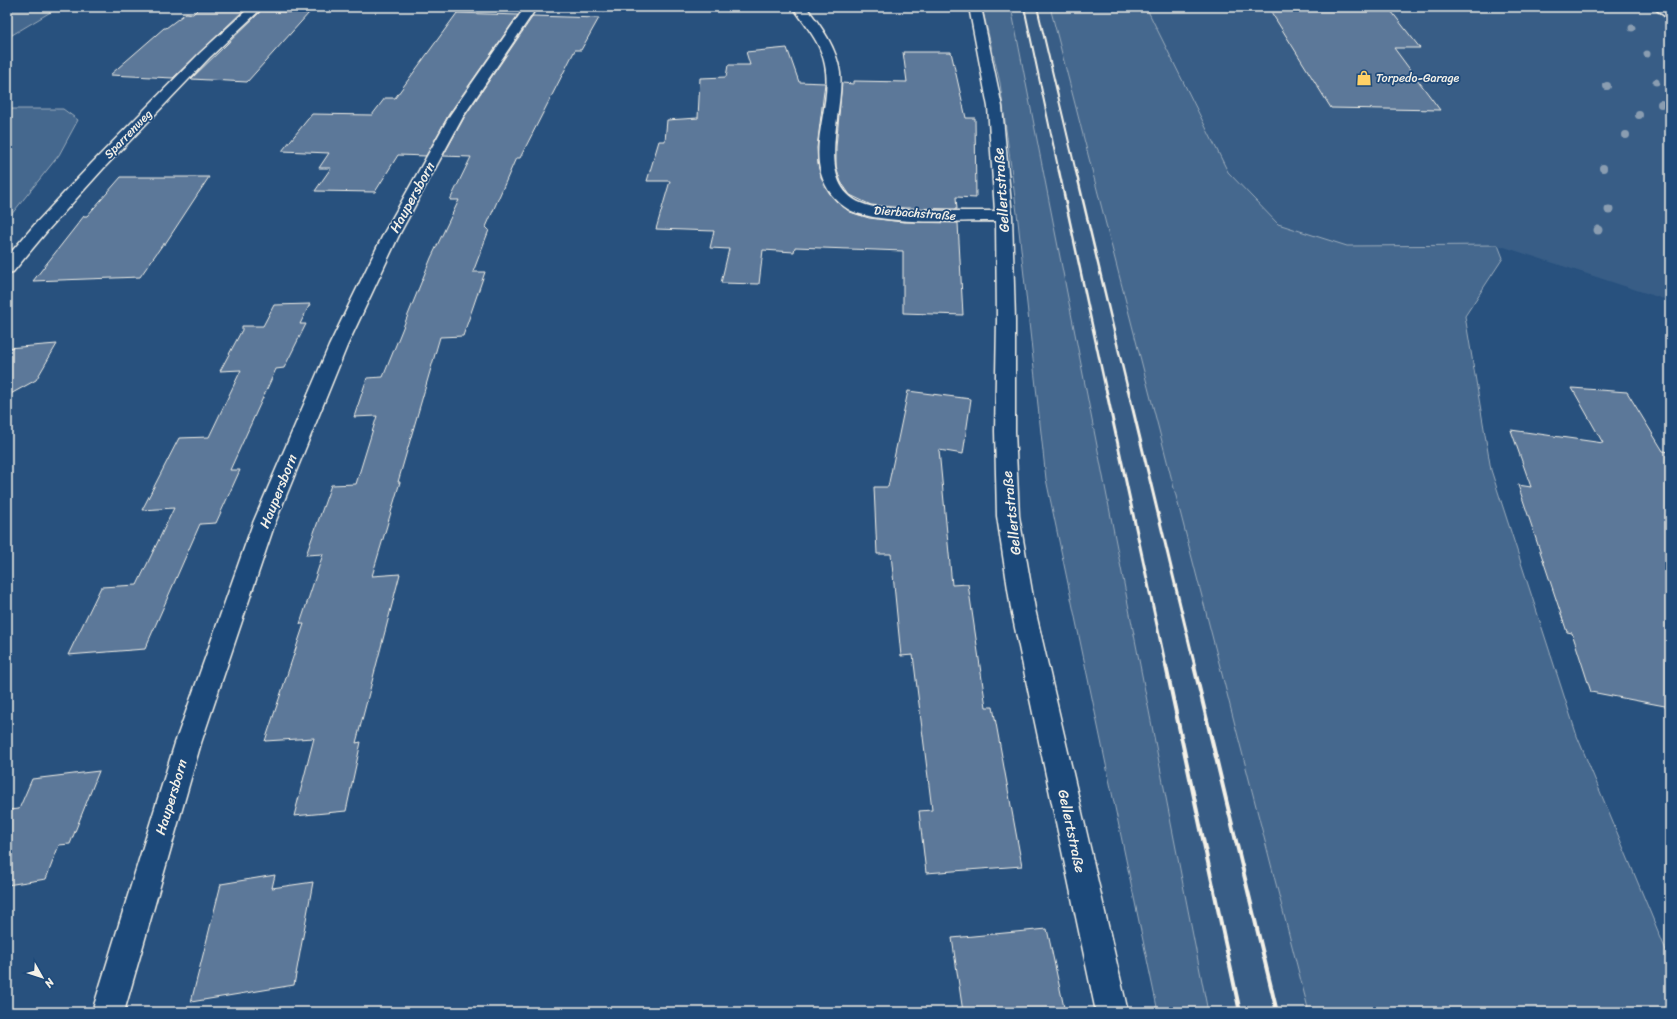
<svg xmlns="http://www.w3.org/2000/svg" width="1677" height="1019" font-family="Sriracha,sans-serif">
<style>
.built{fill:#375d86}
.green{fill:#45688e;stroke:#9cacbb}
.building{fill:#5b7899;stroke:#f4f1e8}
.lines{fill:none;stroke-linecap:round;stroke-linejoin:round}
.street-casing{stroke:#f4f1e8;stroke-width:3}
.secondary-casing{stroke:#f4f1e8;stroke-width:3}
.path{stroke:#f4f1e8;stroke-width:1.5;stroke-dasharray:2 2;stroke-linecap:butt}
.street{fill:#1f4a7a;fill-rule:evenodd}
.secondary{fill:#1f4a7a;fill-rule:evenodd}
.rail-far3{stroke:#f4f1e8;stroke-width:2}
.rail-far2{stroke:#f4f1e8;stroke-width:2.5}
.rail-far1{stroke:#f4f1e8;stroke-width:3}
.rail{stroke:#f4f1e8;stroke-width:4}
.tree{fill:#8a9db1}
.labels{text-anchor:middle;stroke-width:3.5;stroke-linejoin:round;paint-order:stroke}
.far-poi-label{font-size:12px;fill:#f4f1e8;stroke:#1f4a7a;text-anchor:start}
.far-street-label{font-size:12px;fill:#f4f1e8;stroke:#1f4a7a}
.street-label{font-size:14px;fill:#f4f1e8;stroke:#1f4a7a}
</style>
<rect width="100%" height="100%" fill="#28517e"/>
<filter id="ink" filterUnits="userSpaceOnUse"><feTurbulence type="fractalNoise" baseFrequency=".025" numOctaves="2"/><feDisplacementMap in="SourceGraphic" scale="8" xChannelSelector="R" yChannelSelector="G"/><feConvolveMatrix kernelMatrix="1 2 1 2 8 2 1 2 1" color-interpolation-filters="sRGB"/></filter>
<g filter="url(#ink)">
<!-- built -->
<g class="built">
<polygon points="1011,7 1050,7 1309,1012 1208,1012"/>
<polygon points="1146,7 1670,7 1670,301 1498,245 1347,246 1278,224 1228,172"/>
</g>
<!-- green -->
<g class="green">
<polygon points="7,7 59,7 7,38"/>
<polygon points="982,7 1011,7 1208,1012 1158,1012 1046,479 1018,221 1000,83"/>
<polygon points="1050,7 1146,7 1228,172 1278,224 1347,246 1498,245 1503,258 1465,316 1491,470 1577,736 1670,960 1670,1012 1309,1012"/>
<polygon points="7,109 63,109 78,120 59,155 7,220"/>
</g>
<!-- building -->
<g class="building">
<polygon points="1268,7 1388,7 1420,48 1394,48 1440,110 1331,108"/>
<polygon points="199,8 244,10 173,78 110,75 164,28 166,28 186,13 193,14"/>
<polygon points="261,11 309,13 247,82 191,79"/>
<polygon points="457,13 518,15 449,114 426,156 398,155 375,192 315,191 331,168 319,168 329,153 282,151 312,114 372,115 385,98 395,98"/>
<polygon points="533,16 599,18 581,50 575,50 520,158 516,158 486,227 489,230 473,272 485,272 463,336 440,337 398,482 400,482 372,576 400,574 356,743 361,742 346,811 294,816 314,738 265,741 304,624 300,624 323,554 306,555 331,485 356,484 377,416 354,417 367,378 383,377 431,258 459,200 450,200 471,157 443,156 465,116"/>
<polygon points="787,48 799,82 825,83 817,148 818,164 822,180 836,201 850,212 869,218 904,222 958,223 963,315 903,313 903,251 795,247 794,252 763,250 759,284 721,283 729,249 710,248 714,231 656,229 670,181 647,181 659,141 665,141 667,120 698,118 700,78 726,77 728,65 750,65 746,52"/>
<polygon points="903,52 951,52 966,118 975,118 976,198 956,197 957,209 905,208 871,205 850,195 841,182 836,166 836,147 842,83 854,84 854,81 907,82"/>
<polygon points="121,177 209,177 165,244 163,244 140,277 33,281 84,216 87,216"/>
<polygon points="310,304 300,324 306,324 284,368 276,369 230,470 240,470 216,523 200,524 145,649 68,655 101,587 137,585 174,508 142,510 179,438 209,437 241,370 220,371 242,330 242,326 263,326 274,305"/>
<polygon points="57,344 36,380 7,396 7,348"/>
<polygon points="1572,388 1627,392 1663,451 1670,452 1670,707 1591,692 1572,633 1567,632 1518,485 1531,487 1511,430 1603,443"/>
<polygon points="908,391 971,399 963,454 939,450 952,585 968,584 986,707 993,707 1022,866 926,873 919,811 932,810 913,655 901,656 891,554 877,554 874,487 888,487"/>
<polygon points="99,771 70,844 59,845 46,879 7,885 7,810 19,809 32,779"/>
<polygon points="275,875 272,888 313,882 294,985 191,1002 221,884"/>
<polygon points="1047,929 1065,1012 963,1012 952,938"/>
</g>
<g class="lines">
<defs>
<g id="street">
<polygon points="250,7 263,7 209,58 103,169 48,230 13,272 7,273 7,257 36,223 92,163 200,53"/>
<polygon points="525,7 537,7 464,115 400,233 347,346 275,523 201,743 124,1012 92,1012 175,743 253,523 329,346 384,233 450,115"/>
<path d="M793,7H806C821,26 837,48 840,73C845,111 811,188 866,205C878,209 892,209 905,210C935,211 965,211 995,211L988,107L969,7H981L1002,107L1012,216L1015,320V431L1019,516L1035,609L1128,1012H1096L1011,609L997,516L995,431L997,320L996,221C955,221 891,225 854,212C845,208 838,202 832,195C801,155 834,109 825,65C821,42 805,25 793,7Z"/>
</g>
<polygon id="secondary" points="1653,7 1667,7 1670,9 1670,18 1666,17"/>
</defs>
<!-- street casing -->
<use href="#street" class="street-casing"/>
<!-- secondary casing -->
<use href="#secondary" class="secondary-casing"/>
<!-- path -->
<polyline class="path" points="559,9 615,11 631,7"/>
<!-- street -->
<use href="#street" class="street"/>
<!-- secondary -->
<use href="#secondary" class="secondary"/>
<!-- rail-far3 -->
<g class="rail-far3">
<polyline points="1024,7 1059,172"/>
<polyline points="1037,7 1076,172"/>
</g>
<!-- rail-far2 -->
<g class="rail-far2">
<polyline points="1059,171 1106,390"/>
<polyline points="1076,171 1128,390"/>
</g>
<!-- rail-far1 -->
<g class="rail-far1">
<polyline points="1106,389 1166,667"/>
<polyline points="1128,389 1195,667"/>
</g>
<!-- rail -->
<g class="rail">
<polyline points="1166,666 1240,1012"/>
<polyline points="1194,666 1277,1012"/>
</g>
</g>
<!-- trees -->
<g class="tree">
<circle cx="1632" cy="28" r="3.5"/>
<circle cx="1647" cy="54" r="3.5"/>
<circle cx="1656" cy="82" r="3.5"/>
<circle cx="1607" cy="86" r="4"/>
<circle cx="1661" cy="104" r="4"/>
<circle cx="1639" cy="115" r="4"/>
<circle cx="1626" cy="135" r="4"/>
<circle cx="1603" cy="168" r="4"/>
<circle cx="1609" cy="210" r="4.5"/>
<circle cx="1598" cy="230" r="4.5"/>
</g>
</g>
<!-- icons -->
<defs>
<symbol id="shop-bare" viewBox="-9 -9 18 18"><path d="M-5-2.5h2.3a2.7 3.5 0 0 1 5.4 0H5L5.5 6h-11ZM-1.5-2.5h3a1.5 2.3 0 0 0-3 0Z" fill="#ffd166" stroke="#1f4a7a" stroke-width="2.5" paint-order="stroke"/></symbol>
</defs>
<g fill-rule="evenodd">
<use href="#shop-bare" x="1353" y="67" width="22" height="22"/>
</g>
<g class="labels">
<!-- far-poi labels -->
<g class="far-poi-label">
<text x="1376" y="82">Torpedo-Garage</text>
</g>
<!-- far-street labels -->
<g class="far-street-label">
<text transform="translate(128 134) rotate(-46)" y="4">Sparrenweg</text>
<text transform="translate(915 213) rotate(4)" y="4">Dierbachstraße</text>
</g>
<!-- street labels -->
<g class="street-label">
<text transform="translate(1001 190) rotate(-94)" y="5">Gellertstraße</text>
<text transform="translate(412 197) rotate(-61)" y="5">Haupersborn</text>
<text transform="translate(278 491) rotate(-68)" y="5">Haupersborn</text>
<text transform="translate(1011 513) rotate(-96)" y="5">Gellertstraße</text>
<text transform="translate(171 797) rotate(-73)" y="5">Haupersborn</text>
<text transform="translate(1072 831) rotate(78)" y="5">Gellertstraße</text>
</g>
</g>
<!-- margin -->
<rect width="1677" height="1019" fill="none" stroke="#1f4a7a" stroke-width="24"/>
<rect x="12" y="12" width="1653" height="995" fill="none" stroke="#f4f1e8" stroke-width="1.5" filter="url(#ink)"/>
<!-- north arrow -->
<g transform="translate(42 977) rotate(129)" stroke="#1f4a7a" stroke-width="3" paint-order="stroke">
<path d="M0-3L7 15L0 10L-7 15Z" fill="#f4f1e8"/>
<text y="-6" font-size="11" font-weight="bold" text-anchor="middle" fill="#f4f1e8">N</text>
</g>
</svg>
